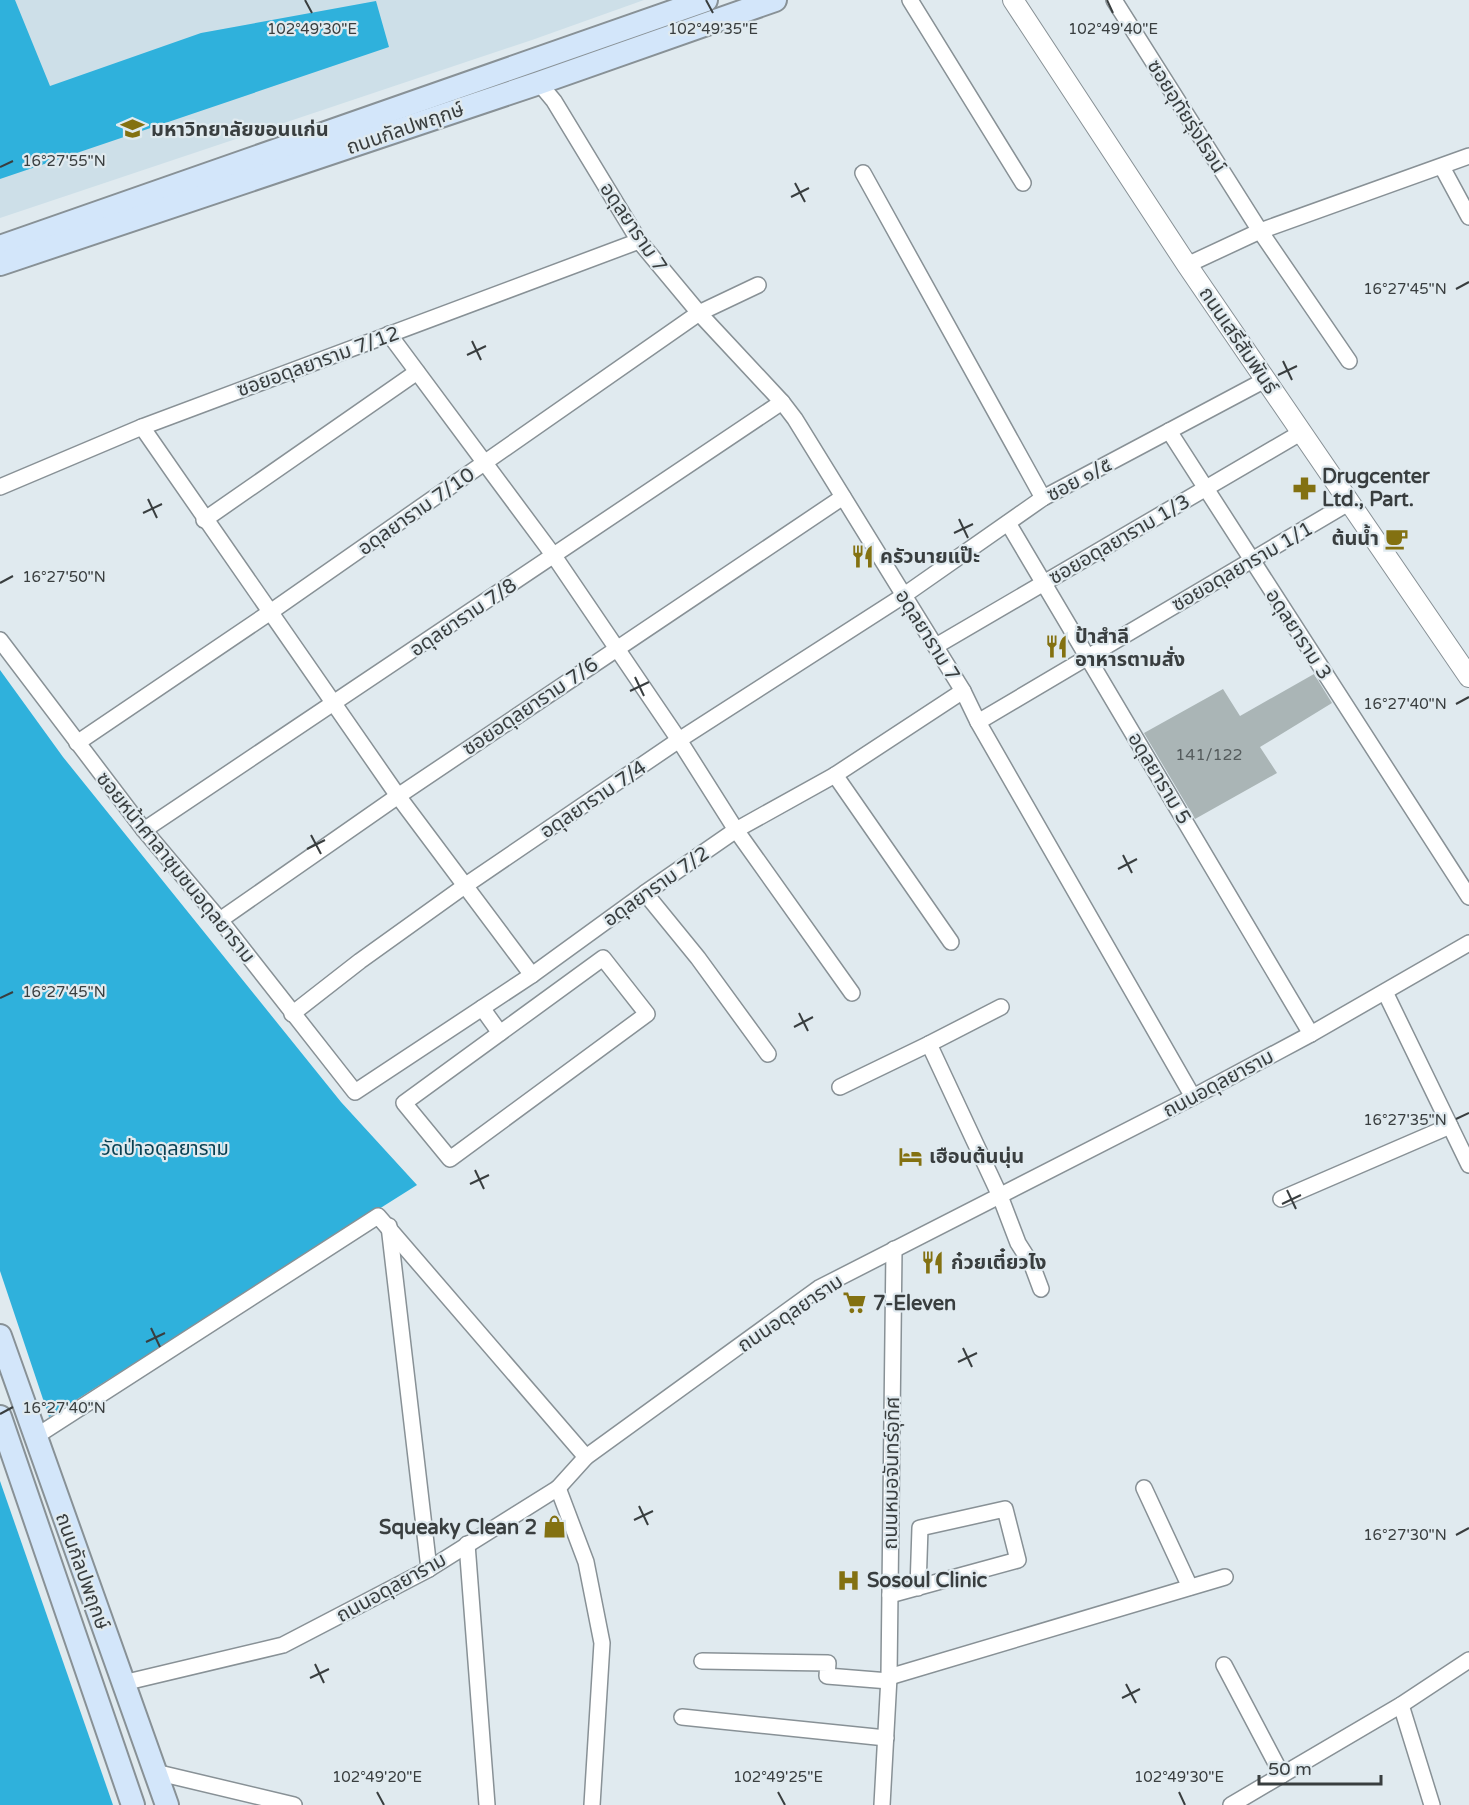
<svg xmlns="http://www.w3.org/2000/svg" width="1469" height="1805" font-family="'Varela Round','Noto Sans Thai',sans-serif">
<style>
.built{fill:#cddfe8}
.forest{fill:#2fb1dc}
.building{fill:#aab5b6}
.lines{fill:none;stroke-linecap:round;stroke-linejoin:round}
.minor-casing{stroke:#889196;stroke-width:18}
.tertiary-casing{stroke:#889196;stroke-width:22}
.secondary-casing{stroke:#889196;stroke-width:26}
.minor{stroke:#fff;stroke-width:15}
.tertiary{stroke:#fff;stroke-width:20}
.secondary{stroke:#d3e6fa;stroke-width:22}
.ticks{fill:none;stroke:#393e3f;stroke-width:2}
.labels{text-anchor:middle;stroke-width:4.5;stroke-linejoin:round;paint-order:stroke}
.number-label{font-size:16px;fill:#555c5d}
.street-label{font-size:20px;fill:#393e3f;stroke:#e0eaef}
.poi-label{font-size:20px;font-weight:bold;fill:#393e3f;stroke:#e0eaef;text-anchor:start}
.park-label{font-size:20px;fill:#0a4153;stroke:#e0eaef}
.ticks-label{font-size:15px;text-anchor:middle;fill:#393e3f;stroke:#e0eaef;stroke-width:4.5;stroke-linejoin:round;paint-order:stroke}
</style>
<rect width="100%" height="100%" fill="#e0eaef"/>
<!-- built -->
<polygon class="built" points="0,0 644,0 532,40 0,218"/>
<!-- forest -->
<g class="forest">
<polygon points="0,0 15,0 50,86 201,33 376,1 389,47 0,179"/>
<polygon points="0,670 63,757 341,1102 417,1185 49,1417 0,1271"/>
<polygon points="0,1481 113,1805 0,1805"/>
</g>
<!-- building -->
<polygon class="building" points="1314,674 1332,703 1260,747 1277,773 1195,819 1144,733 1223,689 1240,716"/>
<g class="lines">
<defs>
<g id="minor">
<polyline points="910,0 1023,183"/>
<polyline points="1114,0 1260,231 1349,361"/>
<polyline points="539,83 554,101 639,241 699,313 782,402 795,419 963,691 978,722 1193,1097"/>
<polyline points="1442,167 1469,217"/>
<polyline points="863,173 1043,498"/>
<polyline points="1187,265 1260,231 1469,156"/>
<polyline points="389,334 554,556 679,740 736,830 852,993"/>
<polyline points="142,427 398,796 532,975"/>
<polyline points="1169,431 1469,897"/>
<polyline points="0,487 142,427 639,241"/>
<polyline points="204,520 417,372"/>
<polyline points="1008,523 1311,1034"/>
<polyline points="0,640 144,830 220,920 355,1092 532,975 645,893 736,830 835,775 963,691"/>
<polyline points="936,646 1302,432"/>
<polyline points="978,722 1350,502"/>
<polyline points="77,743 269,613 699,313 758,285"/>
<polyline points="835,775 951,942"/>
<polyline points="144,830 782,402"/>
<polyline points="645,893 698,958 768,1054"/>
<polyline points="220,920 398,796 843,497"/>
<polygon points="603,958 647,1014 450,1159 404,1103"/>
<polyline points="1385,992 1469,1165"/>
<polyline points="482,1008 500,1033"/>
<polyline points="292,1014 360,961 466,885 679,740 903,596 1043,498 1265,380"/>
<polyline points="929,1044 1001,1007"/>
<polyline points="840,1087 929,1044 1000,1196 1018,1243 1032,1265 1041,1289"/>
<polyline points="1281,1199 1450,1126"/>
<polyline points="389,1226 429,1569"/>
<polyline points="35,1437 378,1216 586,1457"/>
<polyline points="558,1488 586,1562 602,1643 592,1805"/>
<polyline points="1144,1488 1190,1587"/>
<polyline points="467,1544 487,1805"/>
<polyline points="890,1595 1018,1560 1005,1509 920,1528 918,1588"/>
<polyline points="702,1661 828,1663 827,1676 889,1681"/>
<polyline points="1224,1665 1282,1775"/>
<polyline points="889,1677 1225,1577"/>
<polyline points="123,1683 283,1645 429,1569 558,1488 586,1457 819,1288 1193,1097 1311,1034 1469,943"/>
<polyline points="1401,1705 1432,1805"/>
<polyline points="682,1717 886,1738"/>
<polyline points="155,1772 294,1805"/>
<polyline points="882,1805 889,1677 894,1249"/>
<polyline points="1231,1805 1401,1705 1469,1660"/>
</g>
<polyline id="tertiary" points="1013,0 1187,265 1469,677"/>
<g id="secondary">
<polyline points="0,247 706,0"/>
<polyline points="0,264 539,83 775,0"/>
<polyline points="0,1336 167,1805"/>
<polyline points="0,1417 133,1805"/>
</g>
</defs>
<!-- minor casing -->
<use href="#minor" class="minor-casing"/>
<!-- tertiary casing -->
<use href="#tertiary" class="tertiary-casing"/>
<!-- secondary casing -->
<use href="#secondary" class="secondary-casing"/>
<!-- minor -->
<use href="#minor" class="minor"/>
<!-- tertiary -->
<use href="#tertiary" class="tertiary"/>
<!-- secondary -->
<use href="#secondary" class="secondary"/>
</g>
<!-- ticks -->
<path class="ticks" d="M305,0L312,13M706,0L713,13M1107,0L1113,13M0,167L13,161M795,183L805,202M791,197L809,188M1456,289L1469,282M472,341L481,360M467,355L486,346M1283,361L1292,380M1278,375L1297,366M148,499L157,518M143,513L162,504M959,519L968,538M954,533L973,524M0,583L13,576M635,677L644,696M630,691L649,682M1456,704L1469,697M311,835L321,854M307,849L325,840M1123,855L1132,873M1118,869L1137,859M0,998L13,992M799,1013L808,1031M794,1027L813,1017M1456,1119L1469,1113M475,1170L484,1189M470,1184L489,1175M1287,1190L1296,1209M1282,1204L1301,1195M151,1328L160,1347M146,1342L165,1333M963,1348L972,1367M958,1362L977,1353M0,1414L13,1407M639,1506L648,1525M634,1520L653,1511M1456,1535L1469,1528M315,1664L324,1683M310,1678L329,1669M1126,1684L1136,1703M1122,1698L1140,1689M377,1792L384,1805M778,1792L785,1805M1179,1792L1185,1805"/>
<!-- icons -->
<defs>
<symbol id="university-bare" viewBox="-9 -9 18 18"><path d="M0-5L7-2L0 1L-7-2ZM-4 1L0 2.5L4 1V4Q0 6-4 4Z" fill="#837111" stroke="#e0eaef" stroke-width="2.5" paint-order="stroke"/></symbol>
<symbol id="pharmacy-bare" viewBox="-9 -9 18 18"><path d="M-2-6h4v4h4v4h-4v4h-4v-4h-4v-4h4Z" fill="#837111" stroke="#e0eaef" stroke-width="2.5" paint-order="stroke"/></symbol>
<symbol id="cafe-bare" viewBox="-9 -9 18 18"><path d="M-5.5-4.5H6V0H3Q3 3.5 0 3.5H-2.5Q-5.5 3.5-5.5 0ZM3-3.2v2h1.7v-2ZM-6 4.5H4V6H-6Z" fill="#837111" stroke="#e0eaef" stroke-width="2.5" paint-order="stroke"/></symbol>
<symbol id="restaurant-bare" viewBox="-9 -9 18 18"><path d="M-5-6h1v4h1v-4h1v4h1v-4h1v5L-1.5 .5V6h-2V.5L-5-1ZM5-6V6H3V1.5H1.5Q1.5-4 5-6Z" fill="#837111" stroke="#e0eaef" stroke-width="2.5" paint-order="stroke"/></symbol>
<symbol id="hotel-bare" viewBox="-9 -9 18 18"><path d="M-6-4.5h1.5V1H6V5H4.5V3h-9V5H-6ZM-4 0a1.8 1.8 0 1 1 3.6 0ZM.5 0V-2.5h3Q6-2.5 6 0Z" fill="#837111" stroke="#e0eaef" stroke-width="2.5" paint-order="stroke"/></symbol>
<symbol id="supermarket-bare" viewBox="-9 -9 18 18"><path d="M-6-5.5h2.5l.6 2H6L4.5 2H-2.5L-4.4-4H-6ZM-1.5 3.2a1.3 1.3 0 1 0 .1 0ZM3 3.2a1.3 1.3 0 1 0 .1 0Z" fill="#837111" stroke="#e0eaef" stroke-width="2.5" paint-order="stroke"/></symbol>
<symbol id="shop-bare" viewBox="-9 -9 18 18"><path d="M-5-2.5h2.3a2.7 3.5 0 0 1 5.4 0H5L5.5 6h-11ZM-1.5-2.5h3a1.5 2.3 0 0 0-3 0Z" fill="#837111" stroke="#e0eaef" stroke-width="2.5" paint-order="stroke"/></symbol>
<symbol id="hospital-bare" viewBox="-9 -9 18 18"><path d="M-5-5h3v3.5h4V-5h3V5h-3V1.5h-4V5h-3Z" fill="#837111" stroke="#e0eaef" stroke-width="2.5" paint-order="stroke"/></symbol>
</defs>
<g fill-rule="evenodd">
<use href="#university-bare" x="116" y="112" width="33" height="33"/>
<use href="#pharmacy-bare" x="1288" y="472" width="33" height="33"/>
<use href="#cafe-bare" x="1380" y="522" width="33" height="33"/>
<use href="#restaurant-bare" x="846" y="540" width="33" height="33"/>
<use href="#restaurant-bare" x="1040" y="630" width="33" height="33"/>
<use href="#hotel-bare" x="894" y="1140" width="33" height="33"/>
<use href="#restaurant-bare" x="916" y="1246" width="33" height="33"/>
<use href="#supermarket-bare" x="838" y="1286" width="33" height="33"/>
<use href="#shop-bare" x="538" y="1510" width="33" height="33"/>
<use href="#hospital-bare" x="832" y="1564" width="33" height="33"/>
</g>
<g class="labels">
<!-- number labels -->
<g class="number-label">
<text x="1209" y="760">141/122</text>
</g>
<!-- street labels -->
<g class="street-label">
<text transform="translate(1187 116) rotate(58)" y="7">ซอยอุทัยรุ่งโรจน์</text>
<text transform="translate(405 128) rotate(-19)" y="7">ถนนกัลปพฤกษ์</text>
<text transform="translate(634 227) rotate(56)" y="7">อดุลยาราม 7</text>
<text transform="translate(1239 340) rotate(56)" y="7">ถนนเสรีสัมพันธ์</text>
<text transform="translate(318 361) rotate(-20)" y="7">ซอยอดุลยาราม 7/12</text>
<text transform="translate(1079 479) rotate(-28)" y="7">ซอย ๑/๕</text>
<text transform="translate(416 511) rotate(-35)" y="7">อดุลยาราม 7/10</text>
<text transform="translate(1119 539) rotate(-30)" y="7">ซอยอดุลยาราม 1/3</text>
<text transform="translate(1242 566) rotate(-30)" y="7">ซอยอดุลยาราม 1/1</text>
<text transform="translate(463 617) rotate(-34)" y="7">อดุลยาราม 7/8</text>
<text transform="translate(1299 634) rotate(57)" y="7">อดุลยาราม 3</text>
<text transform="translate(928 635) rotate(58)" y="7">อดุลยาราม 7</text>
<text transform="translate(530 706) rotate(-34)" y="7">ซอยอดุลยาราม 7/6</text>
<text transform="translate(1160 778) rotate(59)" y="7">อดุลยาราม 5</text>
<text transform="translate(593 799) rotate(-34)" y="7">อดุลยาราม 7/4</text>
<text transform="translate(176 867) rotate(51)" y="7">ซอยหน้าศาลาชุมชนอดุลยาราม</text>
<text transform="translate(656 886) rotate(-35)" y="7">อดุลยาราม 7/2</text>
<text transform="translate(1218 1083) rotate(-28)" y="7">ถนนอดุลยาราม</text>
<text transform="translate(790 1313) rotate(-34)" y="7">ถนนอดุลยาราม</text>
<text transform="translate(891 1473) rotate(-89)" y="7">ถนนหมอจันทร์อุทิศ</text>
<text transform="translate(83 1571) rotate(70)" y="7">ถนนกัลปพฤกษ์</text>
<text transform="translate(391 1587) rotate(-29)" y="7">ถนนอดุลยาราม</text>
</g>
<!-- poi labels -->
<g class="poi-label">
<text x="151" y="136">มหาวิทยาลัยขอนแก่น</text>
<text x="1322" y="483">Drugcenter<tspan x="1322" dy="23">Ltd., Part.</tspan></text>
<text x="1379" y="545" text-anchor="end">ต้นน้ำ</text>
<text x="880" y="563">ครัวนายแป๊ะ</text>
<text x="1075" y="643">ป้าสำลี<tspan x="1075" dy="23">อาหารตามสั่ง</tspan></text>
<text x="929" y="1163">เฮือนต้นนุ่น</text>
<text x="951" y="1269">ก๋วยเตี๋ยวไง</text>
<text x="873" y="1310">7-Eleven</text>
<text x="537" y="1534" text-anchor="end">Squeaky Clean 2</text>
<text x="867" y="1587">Sosoul Clinic</text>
</g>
<!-- park labels -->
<g class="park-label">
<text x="165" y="1155">วัดป่าอดุลยาราม</text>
</g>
</g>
<g class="ticks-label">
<text x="312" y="34">102°49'30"E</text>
<text x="713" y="34">102°49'35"E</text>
<text x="1113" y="34">102°49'40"E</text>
<text x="64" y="166">16°27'55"N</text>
<text x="1405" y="294">16°27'45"N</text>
<text x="64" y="582">16°27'50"N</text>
<text x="1405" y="709">16°27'40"N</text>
<text x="64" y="997">16°27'45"N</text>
<text x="1405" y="1125">16°27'35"N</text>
<text x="64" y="1413">16°27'40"N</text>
<text x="1405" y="1540">16°27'30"N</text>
<text x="377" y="1782">102°49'20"E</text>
<text x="778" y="1782">102°49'25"E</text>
<text x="1179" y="1782">102°49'30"E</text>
</g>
<!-- scale -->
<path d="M1259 1775v9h122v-9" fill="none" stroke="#393e3f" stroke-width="3"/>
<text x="1268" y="1775" font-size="18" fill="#393e3f" stroke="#e0eaef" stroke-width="4.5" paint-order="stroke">50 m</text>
</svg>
